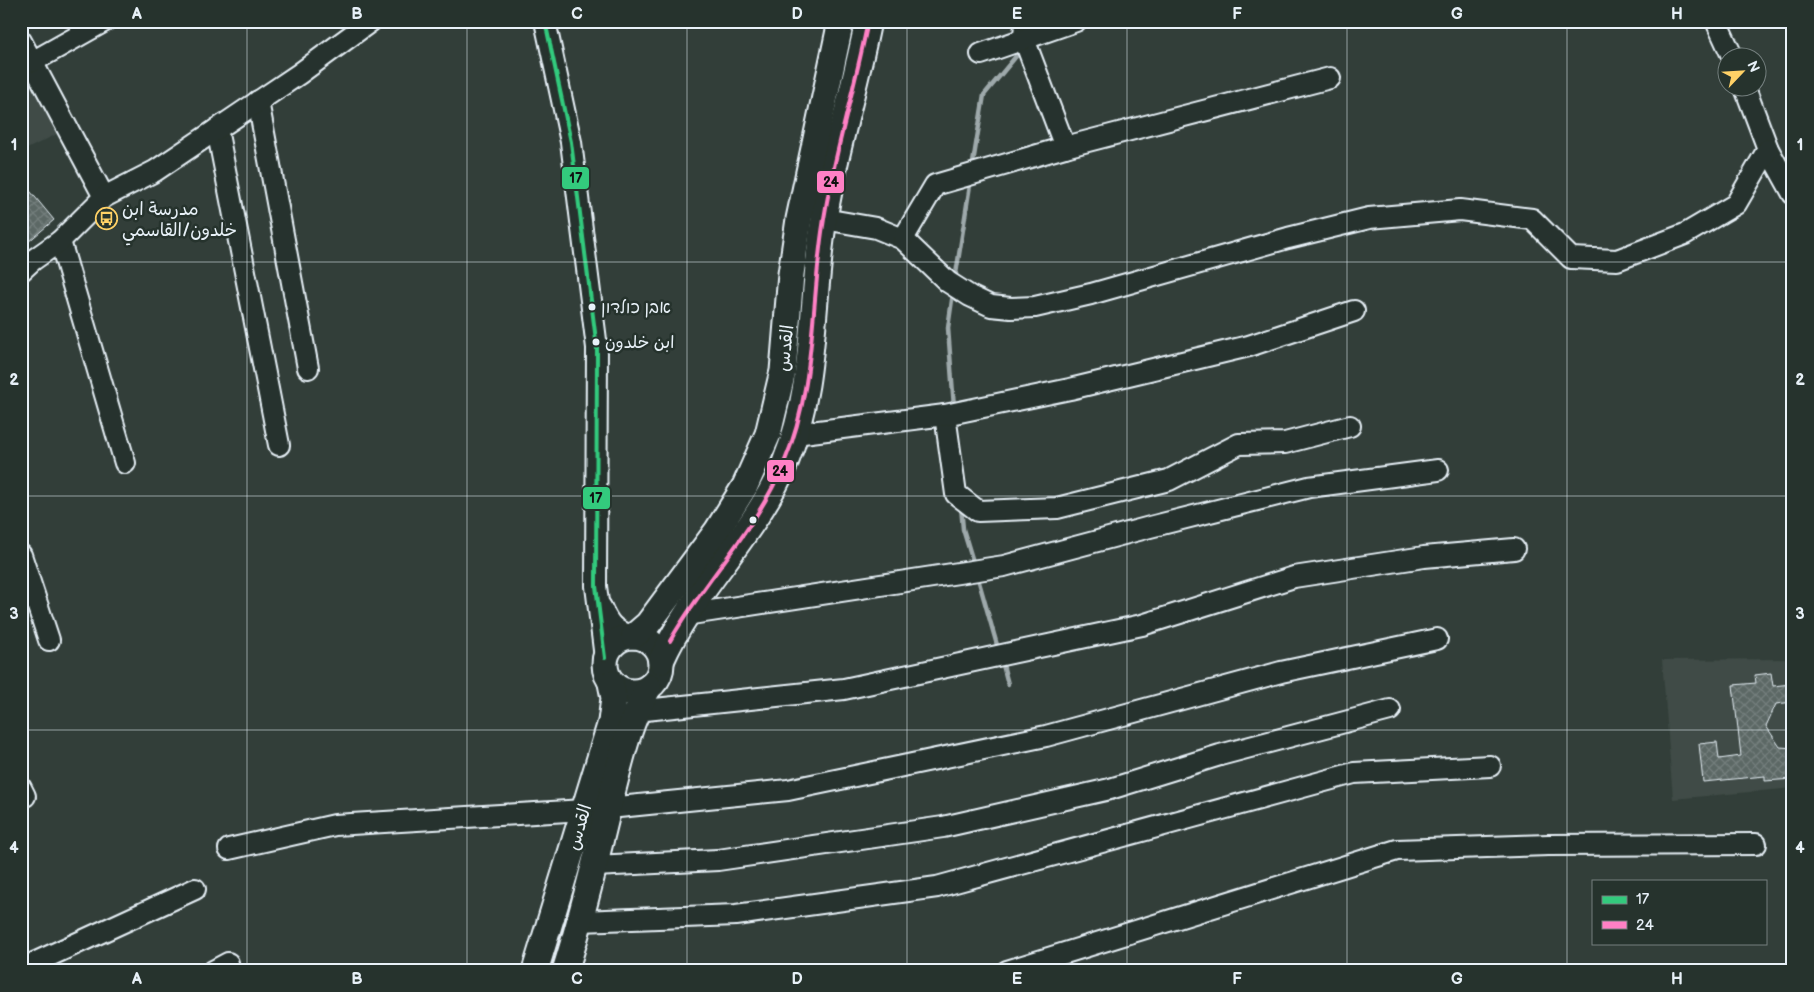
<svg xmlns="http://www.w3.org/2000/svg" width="1814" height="992" font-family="'Balsamiq Sans','Playpen Sans Arabic','Playpen Sans Hebrew',sans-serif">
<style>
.built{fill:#3f4b46}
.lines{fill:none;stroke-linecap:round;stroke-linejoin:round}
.stream{stroke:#9ea9ab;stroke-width:4.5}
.building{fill:url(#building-cross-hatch);stroke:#e8f1f8}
.minor-casing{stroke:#e8f1f8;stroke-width:24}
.major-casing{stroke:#e8f1f8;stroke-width:29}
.minor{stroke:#26332d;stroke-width:20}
.major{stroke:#26332d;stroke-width:25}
.bus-1-casing{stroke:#26332d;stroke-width:8}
.bus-2-casing{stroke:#26332d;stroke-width:8}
.bus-1{stroke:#33ca7d;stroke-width:4}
.bus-2{stroke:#ff80c5;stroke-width:4}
.grid{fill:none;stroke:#e8f1f8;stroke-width:1;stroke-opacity:0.55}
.bus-dot{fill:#e8f1f8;stroke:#26332d;stroke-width:2}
.labels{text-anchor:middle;stroke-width:5;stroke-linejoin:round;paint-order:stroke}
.bus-label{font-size:17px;fill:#e8f1f8;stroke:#26332d;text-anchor:start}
.poi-label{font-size:18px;fill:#e8f1f8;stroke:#26332d;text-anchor:start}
.street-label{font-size:18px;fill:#e8f1f8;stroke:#26332d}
.line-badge{stroke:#26332d;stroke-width:2}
.pale-badge-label{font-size:14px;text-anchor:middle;font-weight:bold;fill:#111}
.neatline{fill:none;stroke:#e8f1f8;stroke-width:2}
.grid-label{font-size:16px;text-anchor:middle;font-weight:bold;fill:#e8f1f8}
</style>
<defs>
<pattern id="building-cross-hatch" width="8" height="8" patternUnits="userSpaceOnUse" patternTransform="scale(1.25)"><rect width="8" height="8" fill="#5c6865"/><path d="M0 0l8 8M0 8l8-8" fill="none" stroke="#737e7c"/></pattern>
</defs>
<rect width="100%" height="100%" fill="#323e39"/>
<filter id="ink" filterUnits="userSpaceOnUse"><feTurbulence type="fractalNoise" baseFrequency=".02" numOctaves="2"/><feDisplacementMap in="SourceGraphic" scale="10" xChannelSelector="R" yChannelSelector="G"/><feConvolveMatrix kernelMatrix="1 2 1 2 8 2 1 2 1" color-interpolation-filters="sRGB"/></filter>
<g filter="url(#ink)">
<!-- built -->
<g class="built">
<polygon points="21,56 59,133 21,152"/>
<polygon points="1791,659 1793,674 1793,788 1673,799 1662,660"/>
</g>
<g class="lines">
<!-- stream -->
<g class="stream">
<polyline points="972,169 984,95 1022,49"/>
<polyline points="955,280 971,179"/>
<polyline points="953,293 948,328 954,407"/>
<polyline points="961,507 963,529 974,565"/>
<polyline points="977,575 999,652"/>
<polyline points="1002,661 1008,684"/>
</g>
</g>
<!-- building -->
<g class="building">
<polygon points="21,180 54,220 21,248"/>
<polygon points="1771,673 1773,686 1791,684 1793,702 1776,704 1766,726 1780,747 1793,748 1793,779 1765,781 1765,776 1703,782 1699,744 1717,742 1719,759 1741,756 1733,685 1756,683 1755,675"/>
</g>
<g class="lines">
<defs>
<g id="minor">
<polyline points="545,21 571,142 597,348 596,586 605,658"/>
<polyline points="1025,21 1024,39 1065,147"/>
<polyline points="1716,21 1733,58"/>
<polyline points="21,41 104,197"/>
<polyline points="981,54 1076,21"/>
<polyline points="32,62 105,21"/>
<polyline points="1745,88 1768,149 1793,194"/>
<polyline points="258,101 308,368"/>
<polyline points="217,129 279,445"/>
<polyline points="824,219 876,228 903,239 948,282 970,296 991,306 1011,308 1035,307 1091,294 1288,238 1369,218 1460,210 1532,219 1571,258 1617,260 1685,234 1736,204 1768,149"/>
<polyline points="903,239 935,185 1065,147 1330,78"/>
<polyline points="60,241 125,463"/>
<polyline points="21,271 33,260 60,241 104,197 155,171 299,74 371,21"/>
<polyline points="945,415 956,494 978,511 1057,508 1169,480 1239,444 1285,443 1350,426"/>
<polyline points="795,434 945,415 1070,389 1249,346 1354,311"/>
<polyline points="21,555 49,640"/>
<path d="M601,607C608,623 613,630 630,636"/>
<polyline points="685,615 1004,566 1150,527 1309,487 1438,470"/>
<polyline points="636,711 844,689 1142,625 1294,577 1424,557 1514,549"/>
<polyline points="21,788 25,796"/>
<polyline points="609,808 788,790 1046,736 1281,672 1437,639"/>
<polyline points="229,849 335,825 584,810"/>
<polyline points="594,866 718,860 943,827 1110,789 1220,755 1390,710"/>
<polyline points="580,921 736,915 937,887 1354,773 1490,766"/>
<polyline points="21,969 195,889"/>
<polyline points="213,971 228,963"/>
<polyline points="1007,971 1397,850 1548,845 1756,844"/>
</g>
<g id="major">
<circle cx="633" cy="664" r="28"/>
<polyline points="634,636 648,624 717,531 745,486 768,434 783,371 791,274 799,219 841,21"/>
<path d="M661,661C693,589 754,536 785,463C815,390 811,309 822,232C832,161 854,92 868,21"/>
<polyline points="535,971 611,722 614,698 611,683"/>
<path d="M565,971C582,918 595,863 608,809C619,767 627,725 649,687"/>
</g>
</defs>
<!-- minor casing -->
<use href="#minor" class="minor-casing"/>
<!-- major casing -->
<use href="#major" class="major-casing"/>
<!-- minor -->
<use href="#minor" class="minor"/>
<!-- major -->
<use href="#major" class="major"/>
<defs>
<polyline id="bus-1" points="545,21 571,142 597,348 596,586 605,658"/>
<path id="bus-2" d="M670,641C705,579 757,529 784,463C815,390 811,309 822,232C832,161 854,92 868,21"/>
</defs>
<!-- bus-1 casing -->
<use href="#bus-1" class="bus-1-casing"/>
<!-- bus-2 casing -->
<use href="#bus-2" class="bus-2-casing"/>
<!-- bus-1 -->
<use href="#bus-1" class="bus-1"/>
<!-- bus-2 -->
<use href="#bus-2" class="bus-2"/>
</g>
</g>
<!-- grid -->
<path class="grid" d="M247,21V971M467,21V971M687,21V971M907,21V971M1127,21V971M1347,21V971M1567,21V971M21,262H1793M21,496H1793M21,730H1793"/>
<!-- icons -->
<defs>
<symbol id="bus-ring" viewBox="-11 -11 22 22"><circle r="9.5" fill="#26332d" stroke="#ffd166" stroke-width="1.5"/><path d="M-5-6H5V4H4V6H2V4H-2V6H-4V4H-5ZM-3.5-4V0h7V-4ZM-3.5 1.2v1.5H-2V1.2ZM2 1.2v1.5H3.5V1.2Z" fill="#ffd166"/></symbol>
</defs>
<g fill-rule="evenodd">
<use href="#bus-ring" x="94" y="206" width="25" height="25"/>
</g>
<!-- markers -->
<g class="bus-dot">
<circle cx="592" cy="307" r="4.5"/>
<circle cx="596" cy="342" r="4.5"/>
<circle cx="753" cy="520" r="4.5"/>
</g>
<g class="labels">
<!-- bus labels -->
<g class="bus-label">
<text x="601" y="313">אבן כולדון</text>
<text x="605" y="348">ابن خلدون</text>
</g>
<!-- poi labels -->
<g class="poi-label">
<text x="122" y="215">مدرسة ابن<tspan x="122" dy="21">خلدون/القاسمي</tspan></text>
</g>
<!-- street labels -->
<g class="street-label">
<text transform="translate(785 348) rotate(-84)" y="6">القدس</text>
<text transform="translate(579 827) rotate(-73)" y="6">القدس</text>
</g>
</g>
<g class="line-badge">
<rect x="561" y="166" width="29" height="24" rx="5" fill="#33ca7d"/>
<rect x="816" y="170" width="29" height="24" rx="5" fill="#ff80c5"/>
<rect x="766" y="459" width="29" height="24" rx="5" fill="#ff80c5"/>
<rect x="582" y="486" width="29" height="24" rx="5" fill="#33ca7d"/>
</g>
<g class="pale-badge-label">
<text x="576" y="183">17</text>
<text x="831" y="187">24</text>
<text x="780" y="476">24</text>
<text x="596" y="503">17</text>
</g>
<!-- margin -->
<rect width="1814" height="992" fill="none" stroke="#26332d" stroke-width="55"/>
<!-- legend -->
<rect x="1592" y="880" width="175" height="65" fill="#26332d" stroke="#747f7e"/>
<rect x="1602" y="896" width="25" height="8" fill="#33ca7d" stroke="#747f7e"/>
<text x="1636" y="904" font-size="15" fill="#e8f1f8">17</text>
<rect x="1602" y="921" width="25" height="8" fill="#ff80c5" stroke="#747f7e"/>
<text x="1636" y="930" font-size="15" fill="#e8f1f8">24</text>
<!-- north arrow -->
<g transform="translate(1742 72) rotate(65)"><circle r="24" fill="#26332d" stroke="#747f7e"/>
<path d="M0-4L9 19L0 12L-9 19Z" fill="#ffd166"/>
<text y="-8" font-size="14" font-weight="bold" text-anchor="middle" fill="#e8f1f8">N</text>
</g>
<rect x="28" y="28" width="1758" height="936" class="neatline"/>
<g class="grid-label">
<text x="137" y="19">A</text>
<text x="357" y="19">B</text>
<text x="577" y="19">C</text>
<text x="797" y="19">D</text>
<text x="1017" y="19">E</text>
<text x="1237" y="19">F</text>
<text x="1457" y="19">G</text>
<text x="1677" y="19">H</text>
<text x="14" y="150">1</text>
<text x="1800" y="150">1</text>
<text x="14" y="385">2</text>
<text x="1800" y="385">2</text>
<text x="14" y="619">3</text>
<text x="1800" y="619">3</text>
<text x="14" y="853">4</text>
<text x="1800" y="853">4</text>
<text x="137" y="984">A</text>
<text x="357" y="984">B</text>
<text x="577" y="984">C</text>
<text x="797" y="984">D</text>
<text x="1017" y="984">E</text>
<text x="1237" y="984">F</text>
<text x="1457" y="984">G</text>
<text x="1677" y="984">H</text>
</g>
</svg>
